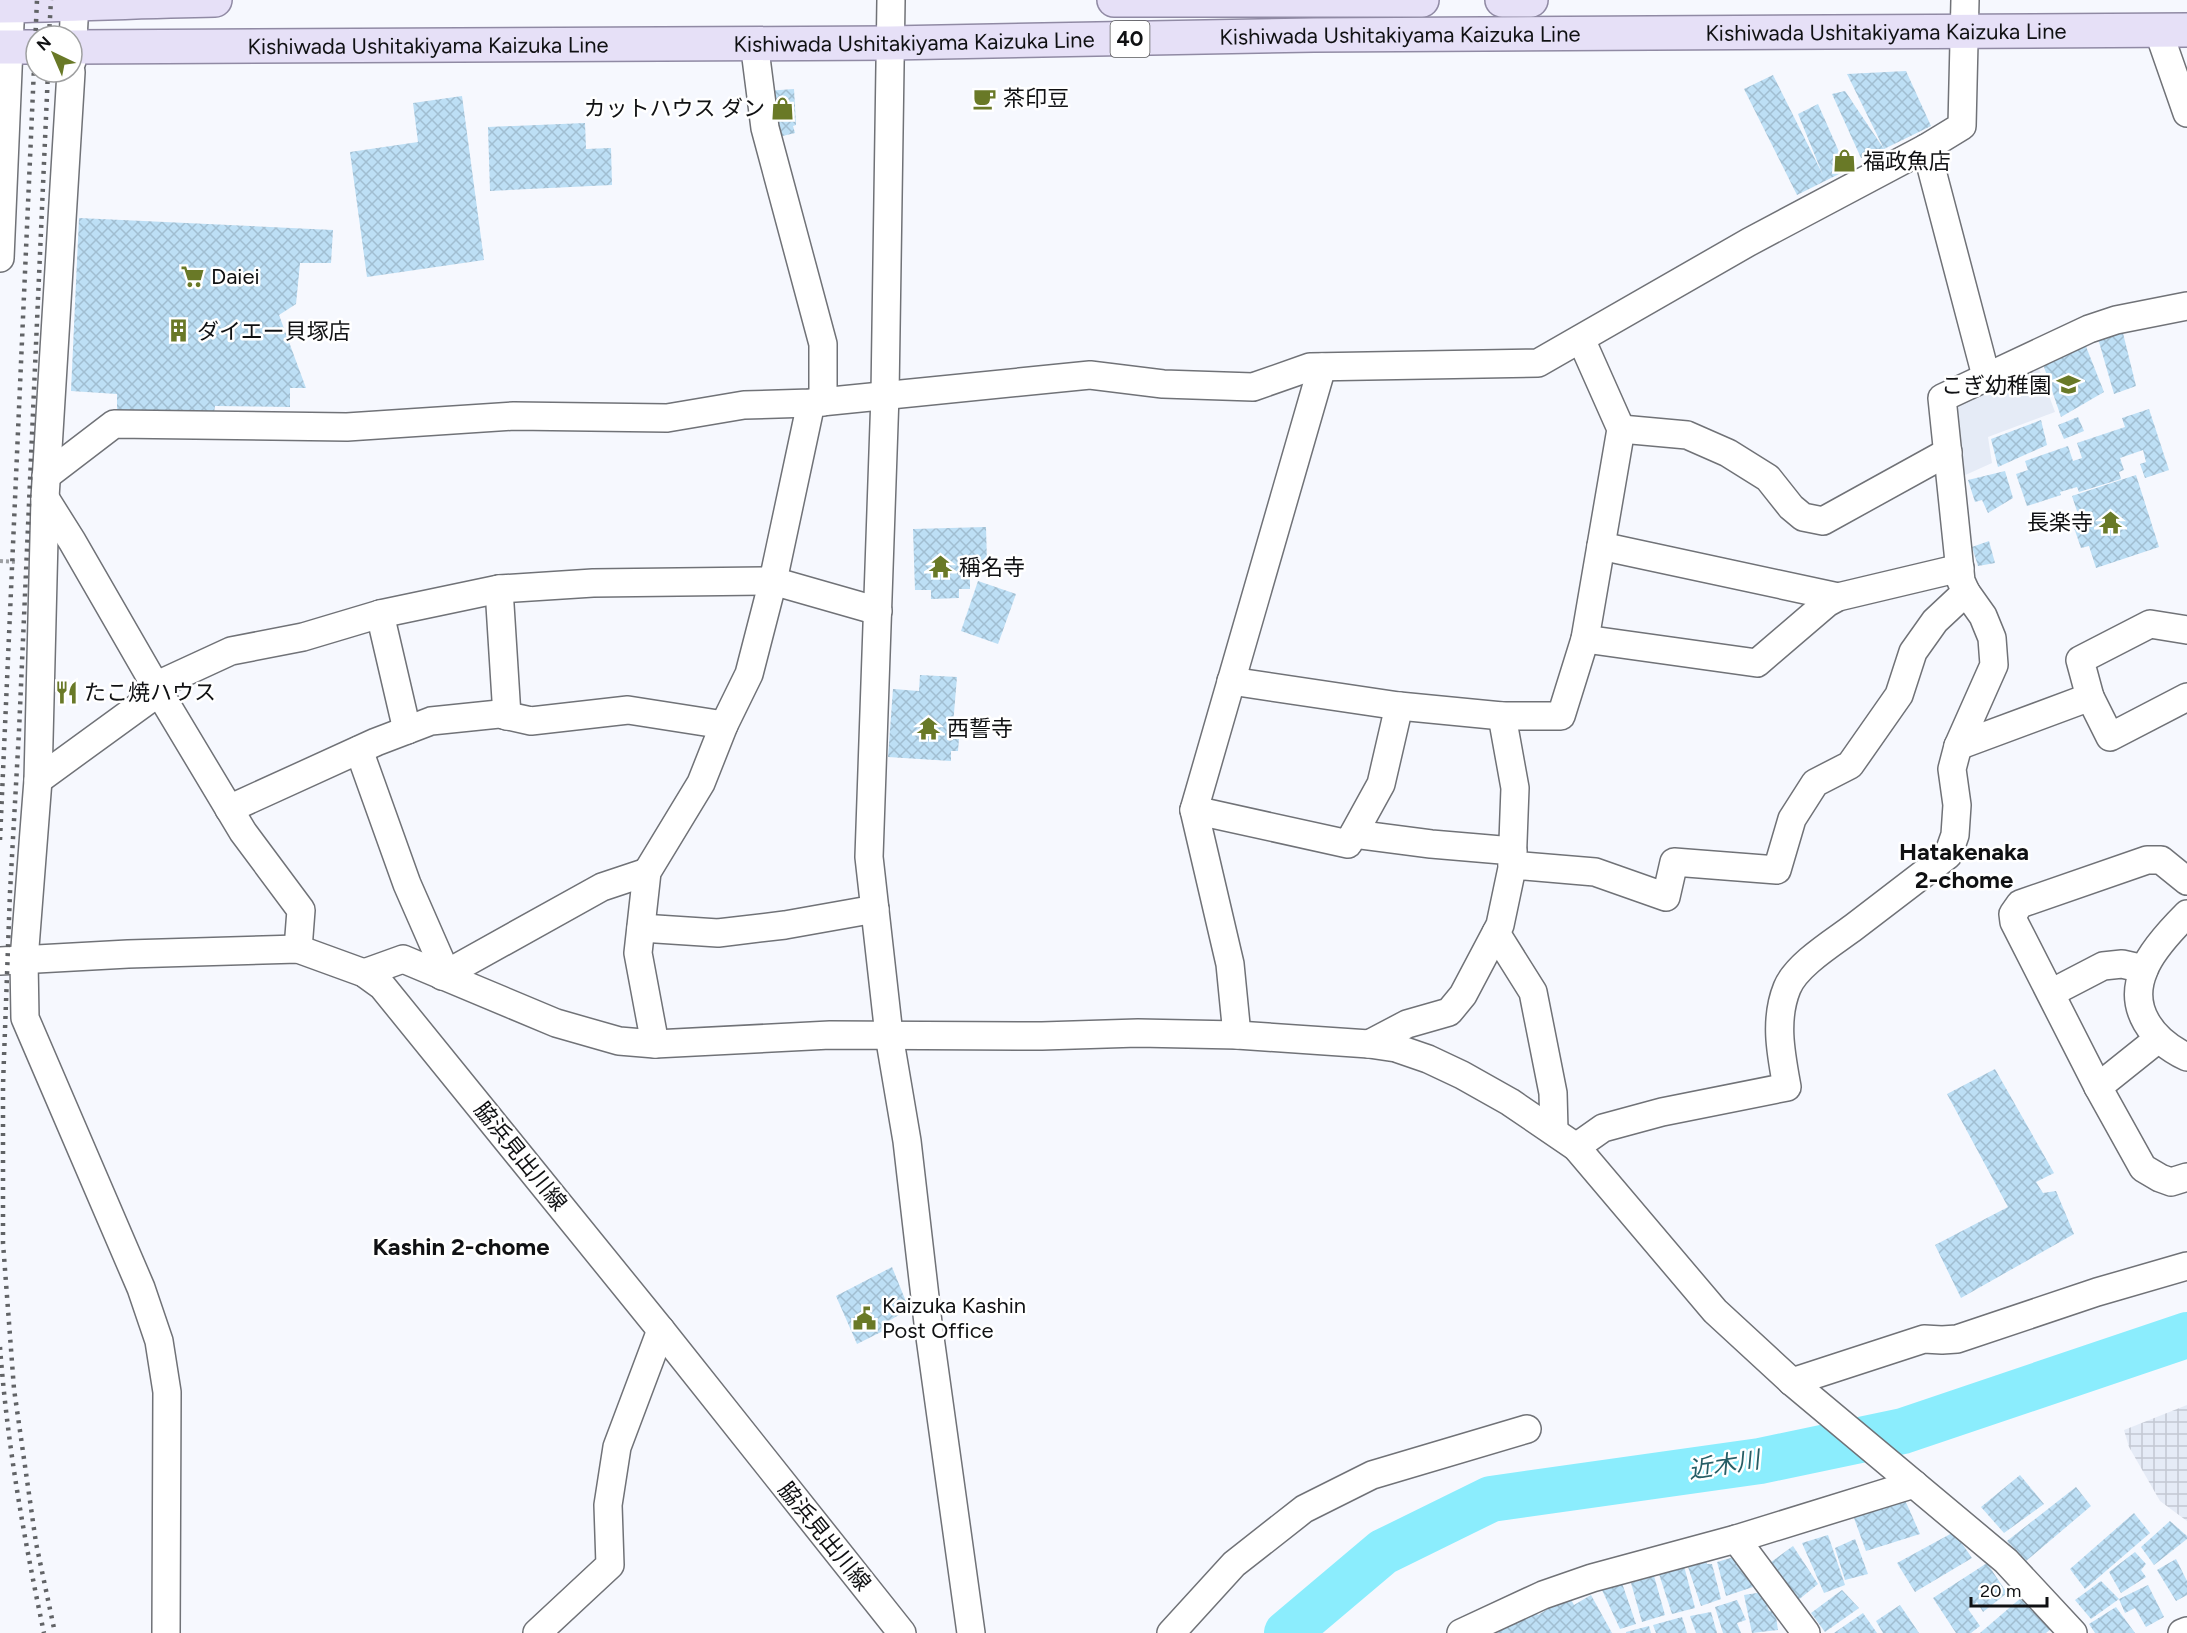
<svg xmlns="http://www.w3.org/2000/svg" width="2187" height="1633" font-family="Figtree,'Noto Sans JP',sans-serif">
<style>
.built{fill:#e5ebf6}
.industrial{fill:url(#industrial-grid)}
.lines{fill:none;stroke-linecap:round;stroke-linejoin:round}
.river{stroke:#8bedfd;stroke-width:46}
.building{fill:url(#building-cross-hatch)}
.minor-casing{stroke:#707277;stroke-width:30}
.major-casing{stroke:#908aa4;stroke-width:36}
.path{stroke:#9d9fa3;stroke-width:4;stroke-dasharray:3 3;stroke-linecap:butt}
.minor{stroke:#fff;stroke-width:27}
.major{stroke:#e6e0f7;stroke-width:33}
.rail{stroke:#616366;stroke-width:4.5;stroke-dasharray:3 6;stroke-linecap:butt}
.labels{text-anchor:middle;stroke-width:5;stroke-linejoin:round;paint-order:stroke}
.shield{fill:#fff;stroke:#58585a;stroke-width:1.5}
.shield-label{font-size:21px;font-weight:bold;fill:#101113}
.street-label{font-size:22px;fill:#101113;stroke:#fff}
.poi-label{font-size:22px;fill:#101113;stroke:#fff;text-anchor:start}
.neighbourhood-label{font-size:24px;font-weight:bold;fill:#101113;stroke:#fff}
.water-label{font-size:24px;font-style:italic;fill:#265e66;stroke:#fff}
</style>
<defs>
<pattern id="industrial-grid" width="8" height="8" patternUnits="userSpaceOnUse" patternTransform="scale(1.5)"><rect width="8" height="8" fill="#e5ebf6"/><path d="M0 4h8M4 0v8" fill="none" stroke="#c3c8d2"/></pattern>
<pattern id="building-cross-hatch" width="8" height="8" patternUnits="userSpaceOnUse" patternTransform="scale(1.5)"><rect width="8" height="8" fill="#bddff5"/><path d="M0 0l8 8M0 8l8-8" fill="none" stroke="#a1bed1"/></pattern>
</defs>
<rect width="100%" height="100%" fill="#f6f8fe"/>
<!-- built -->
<polygon class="built" points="2037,363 2055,412 1988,437 1992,463 1961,477 1952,403"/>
<!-- industrial -->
<polygon class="industrial" points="2187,1405 2187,1521 2160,1501 2129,1447 2124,1430"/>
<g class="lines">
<!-- river -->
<polyline class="river" points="1287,1633 1383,1552 1491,1499 1760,1461 1903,1431 2187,1335"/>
</g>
<!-- building -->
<g class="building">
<polygon points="1906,71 1931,126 1884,149 1847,74"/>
<polygon points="1773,75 1823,175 1798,114 1818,104 1847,170 1797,195 1744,89"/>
<polygon points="794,89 796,125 793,126 795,133 770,139 766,91"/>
<polygon points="1845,91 1884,149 1861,158 1832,94"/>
<polygon points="462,96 484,260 367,277 350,152 418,142 413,103"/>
<polygon points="585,123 586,149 611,148 612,185 490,191 488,127"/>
<polygon points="79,218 333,230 331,263 300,263 296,304 279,315 306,388 290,388 290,407 215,406 214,413 117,411 117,394 71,391"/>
<polygon points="2122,329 2136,386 2114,394 2097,335"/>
<polygon points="2085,344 2104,392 2061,417 2042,361"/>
<polygon points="2149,409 2169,470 2145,478 2140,464 2146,462 2143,450 2120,458 2124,470 2119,472 2121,479 2079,492 2077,487 2060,492 2061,495 2027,506 2016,474 2028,470 2025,461 2068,446 2073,461 2082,458 2077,443 2125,427 2122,418"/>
<polygon points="2078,417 2084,431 2064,439 2058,425"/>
<polygon points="2041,420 2047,445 1998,467 1991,439"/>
<polygon points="2005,471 2013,498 1988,513 1982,500 1975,502 1968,480"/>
<polygon points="2136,475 2159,547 2096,568 2089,546 2081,548 2071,519 2079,517 2072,496"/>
<polygon points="986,527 987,563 970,564 970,589 959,589 959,598 931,599 931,590 915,590 913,529"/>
<polygon points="1989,541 1995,563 1978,566 1972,547"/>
<polygon points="978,581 1016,594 998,644 961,631"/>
<polygon points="920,675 957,677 953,725 960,726 958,751 951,751 951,761 888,757 893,689 919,691"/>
<polygon points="1995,1069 2054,1173 2036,1182 2043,1193 2056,1191 2074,1234 1961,1298 1935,1245 2008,1207 1947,1094"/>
<polygon points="892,1267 909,1309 887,1322 889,1328 857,1344 836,1296"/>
<polygon points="2020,1475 2044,1504 2004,1533 1981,1507"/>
<polygon points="2076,1487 2091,1506 2026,1561 2007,1541"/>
<polygon points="1905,1500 1920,1534 1866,1551 1854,1518"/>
<polygon points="2134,1513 2150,1533 2085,1589 2070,1569"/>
<polygon points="2170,1521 2187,1536 2187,1539 2154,1565 2141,1547"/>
<polygon points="1954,1532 1972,1558 1915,1592 1897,1563"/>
<polygon points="1828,1535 1845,1585 1824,1593 1802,1543"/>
<polygon points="1855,1539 1868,1574 1845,1580 1835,1548"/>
<polygon points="1793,1546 1818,1584 1797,1601 1770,1563"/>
<polygon points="2135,1552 2146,1564 2141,1570 2146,1577 2121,1593 2109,1572"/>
<polygon points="1737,1556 1741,1571 1749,1569 1753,1587 1726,1596 1717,1562"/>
<polygon points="1705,1559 1707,1564 1712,1564 1721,1599 1701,1606 1687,1564"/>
<polygon points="2176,1559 2187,1581 2187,1595 2176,1601 2157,1570"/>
<polygon points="1987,1563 2007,1593 1983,1612 1977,1602 1968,1609 1980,1626 1971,1633 1956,1633 1933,1598"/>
<polygon points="1684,1566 1695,1608 1672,1614 1659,1574"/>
<polygon points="1654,1576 1665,1615 1642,1622 1631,1583"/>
<polygon points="2101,1581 2119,1599 2091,1619 2075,1600"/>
<polygon points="1622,1583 1636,1624 1620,1629 1602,1590"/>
<polygon points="2148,1585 2164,1617 2146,1627 2135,1608 2125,1613 2119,1599"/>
<polygon points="1842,1590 1859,1608 1825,1632 1811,1613"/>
<polygon points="1763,1592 1769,1611 1775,1610 1778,1630 1752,1633 1744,1595"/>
<polygon points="1591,1595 1612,1633 1490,1633 1535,1611 1538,1615 1569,1596 1574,1605"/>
<polygon points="2022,1597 2051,1629 2046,1633 1980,1633"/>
<polygon points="1737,1600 1746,1620 1737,1623 1741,1633 1723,1633 1715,1607"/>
<polygon points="1900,1605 1919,1633 1883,1633 1876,1621"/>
<polygon points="2116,1607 2135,1633 2095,1633 2089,1624"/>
<polygon points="1711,1612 1717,1633 1696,1633 1690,1616"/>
<polygon points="1863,1613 1877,1633 1834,1633"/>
<polygon points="1682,1617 1687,1633 1656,1633 1653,1625"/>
<polygon points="1649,1626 1651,1633 1626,1633 1626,1632"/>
</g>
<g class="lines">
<defs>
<g id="minor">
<polyline points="891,0 885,395 869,857 889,1035 907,1141 928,1323 971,1633"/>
<polyline points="2158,30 2187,113"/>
<polyline points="754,42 765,128 823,344 823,402"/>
<polyline points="72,61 75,0"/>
<polyline points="71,72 45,498 38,780 24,960 25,1018 141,1288 159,1341 167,1392 166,1633"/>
<polyline points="1926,148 1986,376"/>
<polyline points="0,258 11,0"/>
<polyline points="1621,429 1687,435 1728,453 1768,478 1791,507 1803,517 1823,521 1948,452"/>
<polyline points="46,476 114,424 347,427 514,416 667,418 744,405 811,403 1090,375 1163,384 1253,387 1310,367 1538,363 1749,242 1926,148 1962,126 1965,0"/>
<polyline points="45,498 72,541 159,692 243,832 301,910 298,949"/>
<polyline points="1601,546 1838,597"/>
<polyline points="499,589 507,716"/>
<polyline points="380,614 407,730"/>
<polyline points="1585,639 1757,663 1827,603 1838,597 1960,568"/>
<polyline points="1231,681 1399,706 1502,716 1561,716 1585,639 1621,429 1581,339"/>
<polyline points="155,686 231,651 303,637 380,614 499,589 593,583 773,581 878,611"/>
<polyline points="2090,697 2080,660 2150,624 2187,630"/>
<polyline points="1958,746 2090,697 2110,737 2187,697"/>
<polyline points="359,750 407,884 446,973"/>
<polyline points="38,780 159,692"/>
<polyline points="229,809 376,742 431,721 499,714 531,721 628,710 724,725"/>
<polyline points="1194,810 1348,844 1381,784 1399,706"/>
<polyline points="1354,834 1431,844 1513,851"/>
<polyline points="1512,865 1595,872 1666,897 1674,862 1777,870 1792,819 1815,783 1850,765 1899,695 1913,652 1935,621 1966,592"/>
<polyline points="2187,881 2161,860 2147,860 2020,904 2013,914 2014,922 2098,1087 2143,1168 2160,1178 2171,1182 2187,1177"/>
<path d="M2187,914C2173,928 2151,952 2144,970C2127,1009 2153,1041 2187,1057"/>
<polyline points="641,928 718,933 785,925 875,909"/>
<polyline points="1496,933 1533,992 1553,1093 1554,1130"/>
<polyline points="0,961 128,954 298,949 364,973 382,986 661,1330 902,1633"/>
<polyline points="364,973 403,959 556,1023 619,1041 655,1044 830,1035 1042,1036 1138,1033 1237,1035 1369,1044 1396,1048 1428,1059 1462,1075 1510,1102 1576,1147 1715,1311 1792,1382 2006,1561 2073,1633"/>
<polyline points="442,976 602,887 647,872"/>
<polyline points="2051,993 2103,966 2122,964 2144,969"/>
<polyline points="1237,1035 1230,964 1194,810 1322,367"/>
<polyline points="655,1044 638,953 647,872 701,783 724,725 749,674 773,581 811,403"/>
<polyline points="1369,1044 1407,1024 1449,1012 1463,995 1500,925 1512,868 1515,788 1502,716"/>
<polyline points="2098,1087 2158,1039"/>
<path d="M1576,1147L1603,1128L1662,1112L1787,1087C1781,1054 1774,1020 1787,988C1796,965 1834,942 1854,927C1885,903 1917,879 1948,855L1955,835L1957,805L1952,769L1958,746L1994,665L1992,638L1983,616L1966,592L1961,581L1942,398L2089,329L2116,320L2187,306"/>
<polyline points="1792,1382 1924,1339 1942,1340 1957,1339 2097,1292 2187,1266"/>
<polyline points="1736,1539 1806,1633"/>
<polyline points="537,1633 610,1565 608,1505 617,1447 661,1330"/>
<polyline points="1171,1633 1234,1564 1304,1509 1372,1475 1527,1429"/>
<polyline points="1461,1633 1543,1595 1592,1578 1736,1539 1914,1484"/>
<polyline points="2182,1633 2187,1631"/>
</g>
<g id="major">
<polyline points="1114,0 1422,0"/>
<polyline points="1502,0 1531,0"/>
<path d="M0,6C72,5 143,1 215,0"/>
<polyline points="0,47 36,47"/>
<path id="s1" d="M72,47L890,43L1314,35L2187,30"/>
</g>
</defs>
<!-- minor casing -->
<use href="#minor" class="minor-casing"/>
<!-- major casing -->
<use href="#major" class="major-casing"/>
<!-- path -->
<polyline class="path" points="0,561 18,562"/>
<!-- minor -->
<use href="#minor" class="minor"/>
<!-- major -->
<use href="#major" class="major"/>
<!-- rail -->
<g class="rail">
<polyline points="49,36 51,0"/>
<polyline points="48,72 19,731 10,892 3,1085 3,1243 14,1389 36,1543 55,1633"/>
<polyline points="0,840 37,0"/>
<path d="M0,1347C7,1443 24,1539 44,1633"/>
</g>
</g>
<!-- icons -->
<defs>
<symbol id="cafe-bare" viewBox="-9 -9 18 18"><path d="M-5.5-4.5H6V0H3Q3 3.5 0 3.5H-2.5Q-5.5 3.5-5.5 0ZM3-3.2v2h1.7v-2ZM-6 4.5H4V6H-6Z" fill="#697927" stroke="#fff" stroke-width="2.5" paint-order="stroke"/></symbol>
<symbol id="shop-bare" viewBox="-9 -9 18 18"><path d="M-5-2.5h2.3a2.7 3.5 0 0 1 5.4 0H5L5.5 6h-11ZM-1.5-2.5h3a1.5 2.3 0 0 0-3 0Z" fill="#697927" stroke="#fff" stroke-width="2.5" paint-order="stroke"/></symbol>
<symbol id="supermarket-bare" viewBox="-9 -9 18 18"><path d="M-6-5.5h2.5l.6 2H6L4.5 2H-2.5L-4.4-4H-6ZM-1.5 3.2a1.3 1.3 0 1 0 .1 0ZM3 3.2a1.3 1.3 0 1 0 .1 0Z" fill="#697927" stroke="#fff" stroke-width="2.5" paint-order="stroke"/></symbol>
<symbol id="building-bare" viewBox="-9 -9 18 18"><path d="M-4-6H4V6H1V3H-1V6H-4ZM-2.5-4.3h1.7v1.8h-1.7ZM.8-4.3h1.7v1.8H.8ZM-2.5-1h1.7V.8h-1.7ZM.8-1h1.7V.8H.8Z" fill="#697927" stroke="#fff" stroke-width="2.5" paint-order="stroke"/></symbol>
<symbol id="school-bare" viewBox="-9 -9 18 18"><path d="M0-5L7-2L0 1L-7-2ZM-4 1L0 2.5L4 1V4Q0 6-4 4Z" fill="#697927" stroke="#fff" stroke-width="2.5" paint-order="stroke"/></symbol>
<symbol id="temple-bare" viewBox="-9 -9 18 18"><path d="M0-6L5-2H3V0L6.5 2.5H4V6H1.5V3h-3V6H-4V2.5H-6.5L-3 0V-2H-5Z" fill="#697927" stroke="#fff" stroke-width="2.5" paint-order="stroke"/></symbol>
<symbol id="restaurant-bare" viewBox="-9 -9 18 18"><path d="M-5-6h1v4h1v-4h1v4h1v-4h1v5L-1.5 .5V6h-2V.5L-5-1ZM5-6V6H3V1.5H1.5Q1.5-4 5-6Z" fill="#697927" stroke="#fff" stroke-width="2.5" paint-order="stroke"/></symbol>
<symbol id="civic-bare" viewBox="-9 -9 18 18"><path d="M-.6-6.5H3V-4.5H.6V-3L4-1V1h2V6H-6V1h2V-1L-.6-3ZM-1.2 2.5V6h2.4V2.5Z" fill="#697927" stroke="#fff" stroke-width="2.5" paint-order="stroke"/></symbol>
</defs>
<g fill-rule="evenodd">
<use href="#cafe-bare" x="968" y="82" width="33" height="33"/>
<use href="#shop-bare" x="766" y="92" width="33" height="33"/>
<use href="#shop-bare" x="1828" y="144" width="33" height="33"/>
<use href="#supermarket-bare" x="176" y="260" width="33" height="33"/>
<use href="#building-bare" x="162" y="314" width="33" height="33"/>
<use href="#school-bare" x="2052" y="368" width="33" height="33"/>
<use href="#temple-bare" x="2094" y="506" width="33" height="33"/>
<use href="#temple-bare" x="924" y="550" width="33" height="33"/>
<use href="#restaurant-bare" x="50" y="676" width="33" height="33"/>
<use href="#temple-bare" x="912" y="712" width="33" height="33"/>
<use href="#civic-bare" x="848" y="1302" width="33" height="33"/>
</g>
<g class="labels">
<!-- shield labels -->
<rect class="shield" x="1110.5" y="21" width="39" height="36" rx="4.5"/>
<g class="shield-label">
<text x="1130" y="46">40</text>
</g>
<!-- street labels -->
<g class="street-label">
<text dy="8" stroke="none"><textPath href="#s1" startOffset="1814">Kishiwada Ushitakiyama Kaizuka Line</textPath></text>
<text dy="8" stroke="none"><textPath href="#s1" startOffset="1328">Kishiwada Ushitakiyama Kaizuka Line</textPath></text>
<text dy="8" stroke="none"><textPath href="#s1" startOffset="842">Kishiwada Ushitakiyama Kaizuka Line</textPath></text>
<text dy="8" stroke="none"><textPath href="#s1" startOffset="356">Kishiwada Ushitakiyama Kaizuka Line</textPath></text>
<text transform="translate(521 1156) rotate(51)" y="8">脇浜見出川線</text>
<text transform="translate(825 1536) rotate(51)" y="8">脇浜見出川線</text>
</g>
<!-- poi labels -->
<g class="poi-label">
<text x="1003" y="106">茶印豆</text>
<text x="765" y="116" text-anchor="end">カットハウス ダン</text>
<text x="1863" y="169">福政魚店</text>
<text x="211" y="284">Daiei</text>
<text x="197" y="339">ダイエー貝塚店</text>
<text x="2051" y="393" text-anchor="end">こぎ幼稚園</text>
<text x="2093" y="530" text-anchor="end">長楽寺</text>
<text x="959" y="575">稱名寺</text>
<text x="84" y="700">たこ焼ハウス</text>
<text x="947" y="736">西誓寺</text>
<text x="882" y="1313">Kaizuka Kashin<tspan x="882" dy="25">Post Office</tspan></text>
</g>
<!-- neighbourhood labels -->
<g class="neighbourhood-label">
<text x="1964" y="860">Hatakenaka<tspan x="1964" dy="28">2-chome</tspan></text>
<text x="461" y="1255">Kashin 2-chome</text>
</g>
<!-- water labels -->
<g class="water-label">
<text transform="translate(1724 1465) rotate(-9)" y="8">近木川</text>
</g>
</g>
<!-- north arrow -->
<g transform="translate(54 54) rotate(316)"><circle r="28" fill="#ffffff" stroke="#9fa0a1" stroke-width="1.5"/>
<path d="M0-4.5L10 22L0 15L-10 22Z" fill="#697927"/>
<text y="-9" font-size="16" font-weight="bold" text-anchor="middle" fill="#101113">N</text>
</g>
<!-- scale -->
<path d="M1971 1597v9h76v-9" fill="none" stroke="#101113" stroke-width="3"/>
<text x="1980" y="1597" font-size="18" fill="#101113" stroke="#ffffff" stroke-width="4.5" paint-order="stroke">20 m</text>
</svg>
